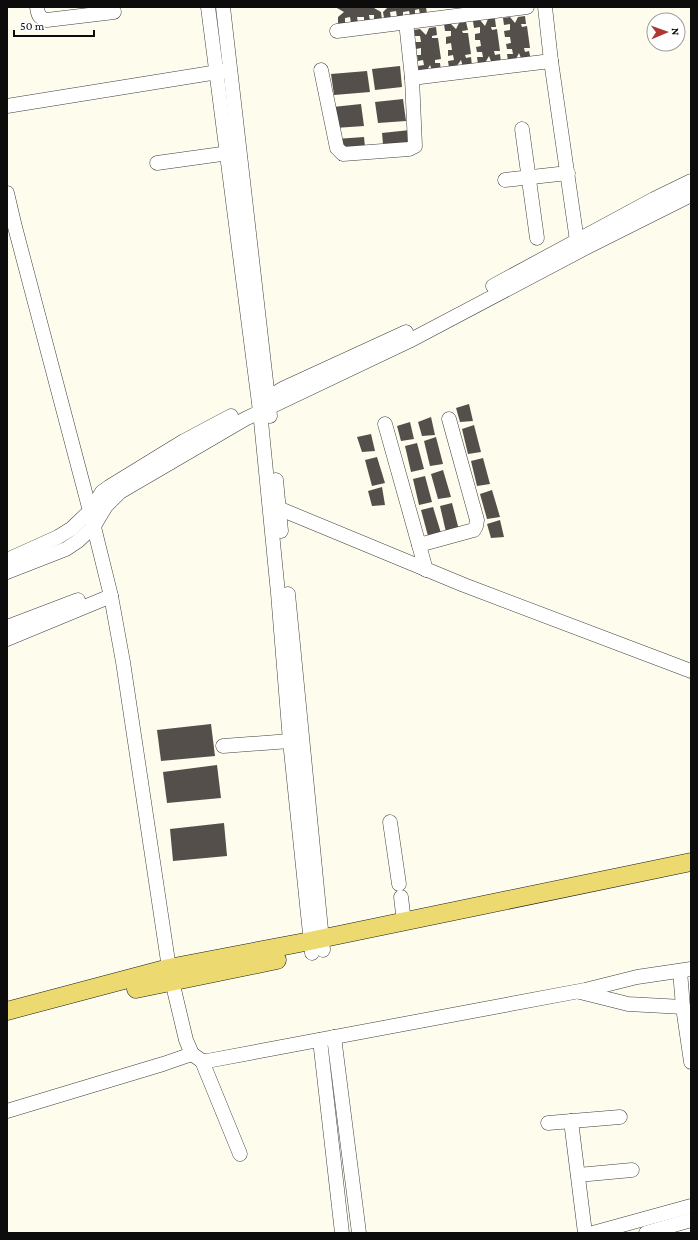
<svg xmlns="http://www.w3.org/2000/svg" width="698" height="1240" font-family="'Crimson Pro',serif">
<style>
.building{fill:#544f4a}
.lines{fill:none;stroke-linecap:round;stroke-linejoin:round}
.minor-casing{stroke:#3f3f3f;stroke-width:15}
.major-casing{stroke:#1d1d1d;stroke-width:19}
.minor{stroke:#fff;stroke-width:14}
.major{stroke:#ecd96f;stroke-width:18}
</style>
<rect width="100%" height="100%" fill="#fdfced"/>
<!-- building -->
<g class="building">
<polygon points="337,7 376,7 374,8 381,12 382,20 374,20 374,15 369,15 370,20 364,21 364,17 357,17 358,22 351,23 350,17 345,18 345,23 338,24 338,17 344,12 337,8"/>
<polygon points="388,7 426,7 427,14 420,15 419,9 415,10 415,15 410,15 409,11 403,12 403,16 397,17 396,11 390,12 391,18 384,18 383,12"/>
<polygon points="525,16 526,24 521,24 522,27 527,26 530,48 524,48 525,52 529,51 531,60 522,61 519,53 515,61 508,61 507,54 513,54 512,49 507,49 506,44 511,43 510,37 505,37 504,31 510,30 510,24 504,25 503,18 510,17 515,23 518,17"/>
<polygon points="488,19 495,19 496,27 491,27 492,30 497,29 500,51 494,51 495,55 500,54 501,63 492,64 489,56 485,63 478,64 477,57 483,57 482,52 477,52 476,47 481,46 480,40 475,40 475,34 480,33 480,27 474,28 473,21 480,20 485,26"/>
<polygon points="466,22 468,30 462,31 463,33 468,33 471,54 465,55 466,58 471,57 472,66 463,67 461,60 456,67 449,68 448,61 454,60 453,55 448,56 448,50 452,50 451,43 446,44 446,37 451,36 451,31 445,31 444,24 451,24 456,29 459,23"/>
<polygon points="436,27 437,35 432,36 432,38 438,38 441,59 435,60 435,63 440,63 441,71 433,73 430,65 426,72 419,73 418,66 424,65 423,60 418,61 417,55 421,55 421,48 416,49 415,42 421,42 420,36 415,36 414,30 420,29 426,35 429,28"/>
<polygon points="400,66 402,87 375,90 372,69"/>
<polygon points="367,71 370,92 334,95 331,74"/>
<polygon points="403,99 406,121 378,123 375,102"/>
<polygon points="361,104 364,126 335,128 333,107"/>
<polygon points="410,130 412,152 384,155 382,133"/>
<polygon points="364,137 366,158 339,161 336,139"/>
<polygon points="469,404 473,421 460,422 456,408"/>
<polygon points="431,417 435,435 422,436 418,422"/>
<polygon points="410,422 414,439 401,441 397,426"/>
<polygon points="474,425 481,452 468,454 462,429"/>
<polygon points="371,434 375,451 362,452 357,437"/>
<polygon points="436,437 443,464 430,466 424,441"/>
<polygon points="417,443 424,469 411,472 405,446"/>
<polygon points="377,457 385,483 372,486 365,460"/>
<polygon points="483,458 490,484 477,486 471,461"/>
<polygon points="443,470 451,497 438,499 431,474"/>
<polygon points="425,476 432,502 419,505 413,479"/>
<polygon points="382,487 385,505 372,506 368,491"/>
<polygon points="492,490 500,517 487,519 480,494"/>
<polygon points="452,503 459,530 446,532 440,506"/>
<polygon points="433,507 441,533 428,536 421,510"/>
<polygon points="500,520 504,537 491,538 487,524"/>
<polygon points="211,724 215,756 161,761 157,730"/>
<polygon points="217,765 221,798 167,803 163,772"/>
<polygon points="224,823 227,856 173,861 170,829"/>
</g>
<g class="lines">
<defs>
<g id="minor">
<path d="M37,7C38,15 39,18 47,20L114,12"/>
<polyline points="208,7 260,411 278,593 290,741 312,953"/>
<polyline points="223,7 270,416"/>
<polyline points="545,7 551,61 578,248"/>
<polyline points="337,31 527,7"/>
<polyline points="321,70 337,148 343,154 409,149 415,146 412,78 406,22"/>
<polyline points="412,78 551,61"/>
<polyline points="7,106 224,71"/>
<polyline points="522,129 537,238"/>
<polyline points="157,163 236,152"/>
<polyline points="505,180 568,173"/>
<polyline points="7,193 15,227 90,511 111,596 123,662 169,968 172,981 186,1040 192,1054 202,1061 207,1061 585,990 637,977 691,969"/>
<polyline points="493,286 654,199 691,181"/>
<polyline points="261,402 284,388 406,332"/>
<polyline points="385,424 426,570"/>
<polyline points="276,480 281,531"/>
<polyline points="273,506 464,585 691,671"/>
<polyline points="419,545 470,531 474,530 476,526 477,520 449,419"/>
<polyline points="7,560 58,537 71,529 90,511 102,492 109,487 184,441 231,416"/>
<polyline points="7,572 66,549 78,541 94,526 106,506 120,492 245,419 409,341 589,246 691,195"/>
<polyline points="288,594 323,950"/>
<polyline points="7,627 78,600"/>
<polyline points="7,639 111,596"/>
<polyline points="223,746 290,741"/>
<polyline points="390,822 399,884"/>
<polyline points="401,897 404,922"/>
<polyline points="680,971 683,1007 691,1062"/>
<polyline points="580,992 628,1004 683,1007"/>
<polyline points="334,1037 359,1233"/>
<polyline points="320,1040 342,1233"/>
<polyline points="202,1061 240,1154"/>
<polyline points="7,1111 163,1064 192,1054"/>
<polyline points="571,1121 585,1233"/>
<polyline points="548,1123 620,1117"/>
<polyline points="578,1175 632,1170"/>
<polyline points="593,1233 691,1206"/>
<polyline points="646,1233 691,1220"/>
</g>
<g id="major">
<polyline points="136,989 277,960"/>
<polyline points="7,1011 169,968 305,942 691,862"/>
</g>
</defs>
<!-- minor casing -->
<use href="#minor" class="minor-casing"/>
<!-- major casing -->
<use href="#major" class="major-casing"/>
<!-- minor -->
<use href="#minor" class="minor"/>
<!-- major -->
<use href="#major" class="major"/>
</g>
<!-- border -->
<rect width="698" height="1240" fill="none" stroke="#0c0c0c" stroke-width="16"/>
<!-- north arrow -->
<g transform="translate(666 32) rotate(88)"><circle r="19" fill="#ffffff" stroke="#9e9e9e"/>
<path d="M0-3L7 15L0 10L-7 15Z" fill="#b03731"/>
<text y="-6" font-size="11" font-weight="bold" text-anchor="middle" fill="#0c0c0c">N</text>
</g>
<!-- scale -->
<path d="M14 30v6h80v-6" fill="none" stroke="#0c0c0c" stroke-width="2"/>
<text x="20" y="30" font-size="12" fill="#0c0c0c" stroke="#ffffff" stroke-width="3" paint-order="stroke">50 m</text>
</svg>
